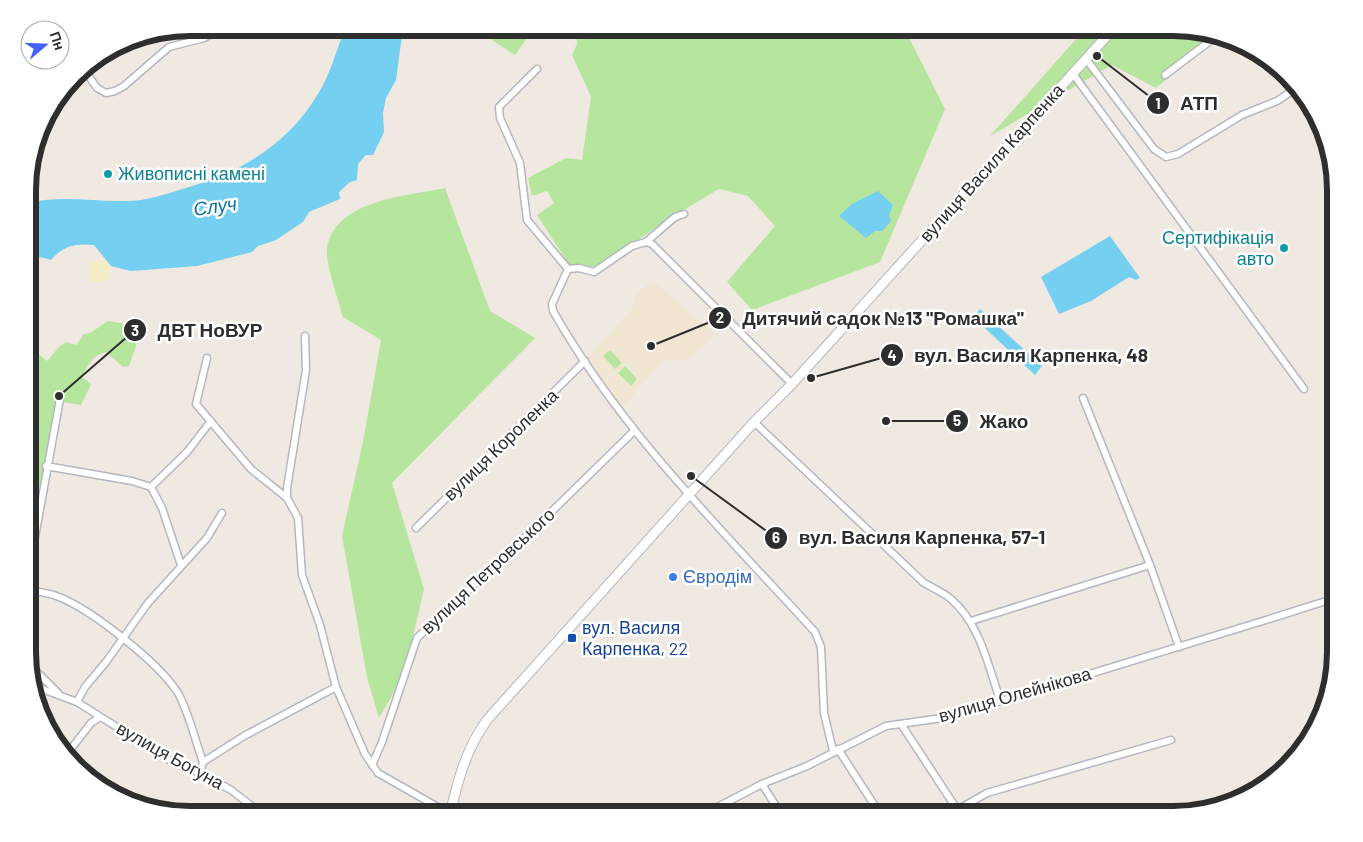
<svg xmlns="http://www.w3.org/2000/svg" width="1363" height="842" font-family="Barlow,sans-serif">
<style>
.education{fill:#f0e6d1}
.green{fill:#b6e59e}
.sand{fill:#f3ecc5}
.water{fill:#75cff0}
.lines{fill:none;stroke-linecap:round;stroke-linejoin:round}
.street-casing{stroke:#b4b7c1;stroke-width:9}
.secondary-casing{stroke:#b4b7c1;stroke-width:11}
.street{stroke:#fff;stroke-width:6}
.secondary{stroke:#fff;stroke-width:9}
.culture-dot{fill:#0f9aa8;stroke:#fff;stroke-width:2}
.shop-dot{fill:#3f7fe0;stroke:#fff;stroke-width:2}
.transit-dot{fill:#1a4fb4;stroke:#fff;stroke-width:2}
.labels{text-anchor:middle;stroke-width:5;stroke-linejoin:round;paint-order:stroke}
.street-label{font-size:18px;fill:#2e2e2e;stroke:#fff}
.culture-label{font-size:18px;fill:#0d838f;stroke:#fff;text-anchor:start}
.shop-label{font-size:18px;fill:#366cbe;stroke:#fff;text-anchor:start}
.transit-label{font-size:18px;fill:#164399;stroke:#fff;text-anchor:start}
.water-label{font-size:19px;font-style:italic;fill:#0d6fa3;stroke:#fff}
.rim{fill:none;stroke:#2e2e2e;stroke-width:6}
.leader{fill:none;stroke:#2e2e2e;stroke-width:2}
.callout-dot{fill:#2e2e2e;stroke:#fff;stroke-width:2}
.mark-label{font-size:15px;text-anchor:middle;font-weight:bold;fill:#fff}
.callout-label{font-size:19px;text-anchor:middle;font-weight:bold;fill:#2e2e2e;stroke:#fff;stroke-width:5;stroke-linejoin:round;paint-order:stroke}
</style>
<rect width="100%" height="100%" fill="#efe9e1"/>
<!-- education -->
<polygon class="education" points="652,281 716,335 688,360 664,360 623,406 617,403 588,358 636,304 632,299"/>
<!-- green -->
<g class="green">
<polygon points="474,28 534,28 515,55"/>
<polygon points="576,28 904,28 945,109 880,262 752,310 727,282 775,226 748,196 719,189 665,221 600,267 570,266 537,215 554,203 547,191 532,196 528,178 566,158 582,160 591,97 572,55 577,44"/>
<polygon points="1080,28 1173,28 1220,35 1156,88 1112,65 990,136 1077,38"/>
<path d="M445,188L490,311L535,338L392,483L424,589L404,675L379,718L367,677L342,536L363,442L381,340L343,317C339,303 325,260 327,249C334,200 406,196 445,188Z"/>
<path d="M108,321L127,324L133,327L137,343L129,366L123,367L106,352C92,356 88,364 82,377L91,384L81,405L56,401L29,562V357L31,353H37L47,361L60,346L67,342L76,345L84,334L90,333Z"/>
<polygon points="610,350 622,363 615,369 603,356"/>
<polygon points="625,366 637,379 631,386 618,373"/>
</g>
<!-- sand -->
<polygon class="sand" points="106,259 111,266 108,271 109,279 97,283 90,281 89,262"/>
<!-- water -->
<g class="water">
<path d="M345,28H403L396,80L386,98L383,113L384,132L373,155H366L358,164L357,180L350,182L339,192L340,199L309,212L303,222L276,240L258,246L252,252L197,266L131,271L111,266L94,245C75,243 63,246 51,260L40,257L29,259V203C62,195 93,202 127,201C147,201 170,193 189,187C243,171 289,143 318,94C330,75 337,49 345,28Z"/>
<polygon points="878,191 893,205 889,216 891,221 882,231 875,231 866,238 839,216 852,204"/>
<polygon points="1110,236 1140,278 1136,280 1129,277 1091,301 1059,314 1041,277"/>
<polygon points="980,309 1042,366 1035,375 973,317"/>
</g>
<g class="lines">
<defs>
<g id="street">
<polyline points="1086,59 1154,149 1166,157 1178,154 1242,115 1277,101 1295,89"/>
<polyline points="83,68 97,88 106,93 115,91 124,86 169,47 204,38 222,28"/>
<path d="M537,69L499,107L500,118L520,163L527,220L568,269L552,304L553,311C622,432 721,529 815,632L821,647L824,713L833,751"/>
<polyline points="1073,74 1304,389"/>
<polyline points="1165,75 1218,35"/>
<polyline points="42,127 49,125"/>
<polyline points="684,214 675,217 646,242 652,244 792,384"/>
<polyline points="568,269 579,268 594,272 632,246 646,242"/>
<polyline points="207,358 196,404 251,469 287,498 298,518 302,575 320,625 336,687 365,754 378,773 450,814"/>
<polyline points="1083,398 1150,565 1179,647"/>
<path d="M754,422L924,583C933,588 944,593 951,599C980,624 988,665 1000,700"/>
<polyline points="46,466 132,481 151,487 162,508 181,565"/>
<polyline points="151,487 187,452 211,421"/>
<polyline points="287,498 287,488 306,370 305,336"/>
<polyline points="416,528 585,361"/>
<polyline points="29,570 60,399"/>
<path d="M29,590C39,592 50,593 59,597C92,610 159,663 178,693C188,710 196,743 203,762"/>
<polyline points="971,621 1150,565"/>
<polyline points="29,664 58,693"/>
<polyline points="34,686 77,702 174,763 200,773 231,790 262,814"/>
<polyline points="77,702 85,687 106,662 148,603 207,538 222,513"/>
<polyline points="901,724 960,814"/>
<polyline points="838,749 880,814"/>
<polyline points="67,754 91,723 100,717"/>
<polyline points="372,765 382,742 417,638 541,522 634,431"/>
<polyline points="200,773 203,762 244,736 336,687"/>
<polyline points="762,784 781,814"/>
<polyline points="957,810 987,793 1171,740"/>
<polyline points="704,814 762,784 807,766 886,726 949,717 1266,620 1326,601 1335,596"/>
</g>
<path id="secondary" d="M450,814C458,780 466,749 487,720L754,422L792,384L1114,28"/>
</defs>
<!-- street casing -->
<use href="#street" class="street-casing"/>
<!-- secondary casing -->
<use href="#secondary" class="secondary-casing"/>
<!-- street -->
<use href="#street" class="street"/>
<!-- secondary -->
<use href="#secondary" class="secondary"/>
</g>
<!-- markers -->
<g class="culture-dot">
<circle cx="108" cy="174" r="5"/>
<circle cx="1284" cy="248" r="5"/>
</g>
<circle class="shop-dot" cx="673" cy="577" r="5"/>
<rect class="transit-dot" x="567" y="633" width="10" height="10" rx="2.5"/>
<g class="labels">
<!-- street labels -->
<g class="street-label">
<text transform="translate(992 163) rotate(-48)" y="6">вулиця Василя Карпенка</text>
<text transform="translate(501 445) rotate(-44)" y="6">вулиця Короленка</text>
<text transform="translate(488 571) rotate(-43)" y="6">вулиця Петровського</text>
<text transform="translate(1015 695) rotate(-16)" y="6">вулиця Олейнікова</text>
<text transform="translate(170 756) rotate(29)" y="6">вулиця Богуна</text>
</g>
<!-- culture labels -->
<g class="culture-label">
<text x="118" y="180">Живописні камені</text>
<text x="1274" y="244" text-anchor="end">Сертифікація<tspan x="1274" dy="21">авто</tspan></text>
</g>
<!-- shop labels -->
<g class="shop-label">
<text x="683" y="583">Євродім</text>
</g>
<!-- transit labels -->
<g class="transit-label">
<text x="582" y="634">вул. Василя<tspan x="582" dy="21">Карпенка, 22</tspan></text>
</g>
<!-- water labels -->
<g class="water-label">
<text transform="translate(215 206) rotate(-8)" y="7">Случ</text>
</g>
</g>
<!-- crop -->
<path d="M0 0H1363V842H0ZM190 36H1173A154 154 0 0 1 1327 190V652A154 154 0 0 1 1173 806H190A154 154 0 0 1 36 652V190A154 154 0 0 1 190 36Z" fill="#fff" fill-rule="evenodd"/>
<path class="rim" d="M190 36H1173A154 154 0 0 1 1327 190V652A154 154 0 0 1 1173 806H190A154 154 0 0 1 36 652V190A154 154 0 0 1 190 36Z"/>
<!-- callouts -->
<path class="leader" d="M1097 56L1158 103M651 346L720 318M59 396L135 330M811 378L892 355M886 421L957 421M691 476L776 538"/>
<g class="callout-dot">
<circle cx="1097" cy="56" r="5"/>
<circle cx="651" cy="346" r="5"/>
<circle cx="59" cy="396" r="5"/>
<circle cx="811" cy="378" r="5"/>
<circle cx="886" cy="421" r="5"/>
<circle cx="691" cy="476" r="5"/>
<circle cx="1158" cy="103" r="12"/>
<circle cx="720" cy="318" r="12"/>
<circle cx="135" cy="330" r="12"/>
<circle cx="892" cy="355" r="12"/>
<circle cx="957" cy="421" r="12"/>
<circle cx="776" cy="538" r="12"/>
</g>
<g class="mark-label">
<text x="1158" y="109">1</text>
<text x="720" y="323">2</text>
<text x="135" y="336">3</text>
<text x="892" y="361">4</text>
<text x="957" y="426">5</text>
<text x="776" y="543">6</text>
</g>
<g class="callout-label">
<text x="1199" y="110">АТП</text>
<text x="883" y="325">Дитячий садок №13 "Ромашка"</text>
<text x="210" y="337">ДВТ НоВУР</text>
<text x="1031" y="362">вул. Василя Карпенка, 48</text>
<text x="1004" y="428">Жако</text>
<text x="922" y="544">вул. Василя Карпенка, 57-1</text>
</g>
<!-- north arrow -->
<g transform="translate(45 45) rotate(71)"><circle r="24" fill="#ffffff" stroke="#ababab"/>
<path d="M0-4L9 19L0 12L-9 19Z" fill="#4264fb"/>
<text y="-8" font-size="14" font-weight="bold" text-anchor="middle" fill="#2e2e2e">Пн</text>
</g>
</svg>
